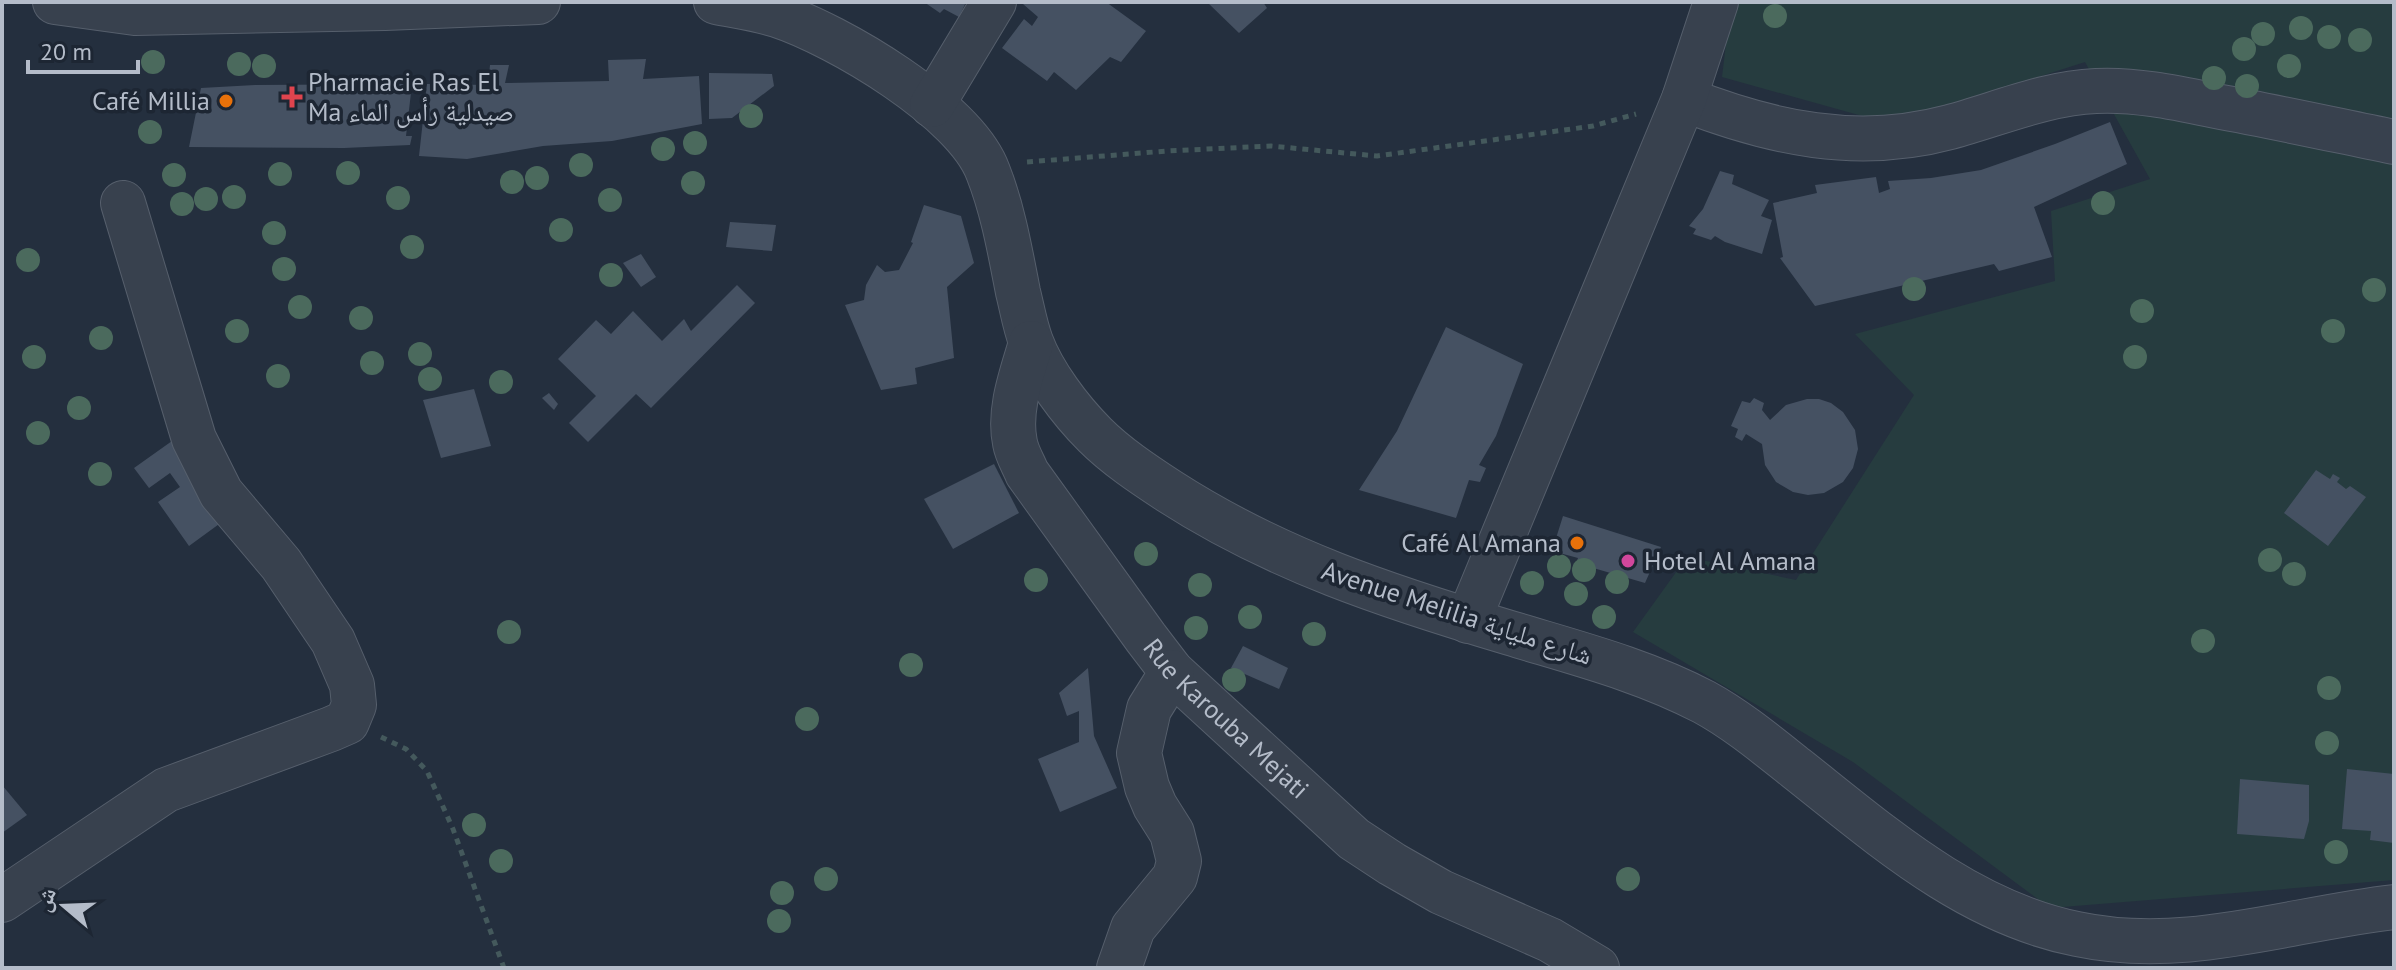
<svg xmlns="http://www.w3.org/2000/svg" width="2396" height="970" font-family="'PT Sans','Noto Naskh Arabic',sans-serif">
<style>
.green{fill:#263c3f}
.building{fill:#455162}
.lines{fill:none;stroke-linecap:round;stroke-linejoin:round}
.minor-casing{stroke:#565f6c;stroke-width:46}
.path{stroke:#44595c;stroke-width:5;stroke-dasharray:6 6;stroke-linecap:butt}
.minor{stroke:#38414e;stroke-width:44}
.tree{fill:#4b6a5d}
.health-dot{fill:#e0444e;stroke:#1d2633;stroke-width:3}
.food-dot{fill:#e8710a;stroke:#1d2633;stroke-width:3}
.hotel-dot{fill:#d1479c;stroke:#1d2633;stroke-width:3}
.labels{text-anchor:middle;stroke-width:7;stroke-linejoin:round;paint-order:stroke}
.poi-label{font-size:26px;fill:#b4bcc9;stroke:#1d2633;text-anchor:start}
.street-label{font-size:26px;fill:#b4bcc9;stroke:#1d2633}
</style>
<rect width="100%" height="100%" fill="#242f3e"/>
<!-- green -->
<polygon class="green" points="1731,2 2394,2 2394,880 2050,908 1853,762 1633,632 1687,557 1796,580 1914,395 1855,334 2055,281 2051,211 2150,179 2085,62 1891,124 1722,77"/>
<!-- building -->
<g class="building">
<polygon points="924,2 966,2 959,17 944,9 940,13"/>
<polygon points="1024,2 1106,2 1146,31 1121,62 1110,57 1076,90 1054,72 1047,81 1002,48 1024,19 1032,26 1038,17 1023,4"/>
<polygon points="1207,2 1263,2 1267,8 1239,33"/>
<polygon points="646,59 643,79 699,76 702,124 612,141 543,146 467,159 419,156 427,84 488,85 490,65 509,65 505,83 609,81 608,60"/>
<polygon points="709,73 772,74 774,86 732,118 709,119"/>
<polygon points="412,84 406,136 412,136 410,145 344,148 189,147 201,88 255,85"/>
<polygon points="2110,122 2127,164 2034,207 2052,257 1999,271 1994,264 1815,306 1780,258 1783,257 1773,203 1817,193 1815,185 1876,177 1879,193 1890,189 1888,181 1931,178 1981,170 2055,144"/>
<polygon points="1720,171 1734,175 1732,184 1769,200 1761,216 1772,220 1762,254 1725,242 1715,236 1711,240 1693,234 1696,229 1689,226 1703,209"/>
<polygon points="924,205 961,216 974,263 947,287 954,358 915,368 917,384 881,390 845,305 864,300 866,285 877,265 885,272 899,270 913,243 911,242"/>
<polygon points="730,222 776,225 772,251 726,247"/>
<polygon points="641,254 656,277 641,287 623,263"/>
<polygon points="737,285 755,303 651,408 636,394 588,442 569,423 596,396 558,359 596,320 611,334 633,311 662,341 684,319 691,331"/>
<polygon points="1446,327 1523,364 1496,436 1479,465 1486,468 1480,482 1469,480 1456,518 1359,490 1397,431"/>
<polygon points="474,389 491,446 441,458 423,400"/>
<polygon points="549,393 558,404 554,410 542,398"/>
<polygon points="1754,398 1764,403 1762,410 1770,420 1786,405 1807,399 1819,399 1831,403 1843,412 1855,430 1858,449 1853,468 1843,482 1824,493 1808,495 1793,492 1776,482 1765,465 1762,444 1746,434 1742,441 1735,437 1738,429 1731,426 1742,401 1750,403"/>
<polygon points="172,441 226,519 189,546 158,502 180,487 170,473 149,488 134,468"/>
<polygon points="994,464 1019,513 953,549 924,499"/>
<polygon points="2316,470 2330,479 2333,474 2340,478 2337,482 2346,489 2350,486 2366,497 2328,546 2284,513"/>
<polygon points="1563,516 1661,547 1645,583 1576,563 1578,558 1552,551"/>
<polygon points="1243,646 1288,668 1279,689 1231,668"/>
<polygon points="1088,668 1094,736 1117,788 1060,812 1038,759 1079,742 1079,711 1067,716 1059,693"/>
<polygon points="2347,769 2394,774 2394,843 2370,840 2371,831 2342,829"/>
<polygon points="2240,779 2309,785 2309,821 2304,839 2237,834"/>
<polygon points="2,785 27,815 2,833"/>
</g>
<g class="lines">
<defs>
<g id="minor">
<polyline points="55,2 135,13 385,8 538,2"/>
<path d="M716,2C736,6 758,9 777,15C838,35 965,110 988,172C1003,210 1010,251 1018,292C1022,308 1025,326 1031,342C1043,374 1070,410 1095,435C1116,456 1143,474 1169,491C1276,560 1389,597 1510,633C1576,653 1643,670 1704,702C1737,720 1767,745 1796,768C1882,836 1967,912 2077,934C2185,957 2288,919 2394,907"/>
<path d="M1684,99C1771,133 1857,152 1950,127C1998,114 2046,93 2096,91C2136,89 2177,98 2216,106C2276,117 2335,130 2394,142"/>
<polyline points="932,105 994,2"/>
<path id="s1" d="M1031,343C1022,374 1008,410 1015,443C1017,454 1023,463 1027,473L1146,638L1172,672L1354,839L1392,864L1441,892L1550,940L1597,968"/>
<polyline points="1468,621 1684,99 1716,2"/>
<polyline points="2,900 166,790 331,729 347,722 354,705 352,685 333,641 281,564 221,493 194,439 123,203"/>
<polyline points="1119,968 1133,928 1175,877 1179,861 1172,833 1155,806 1147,787 1139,753 1149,709 1172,672"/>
</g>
</defs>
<!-- minor casing -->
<use href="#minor" class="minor-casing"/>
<!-- path -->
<g class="path">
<polyline points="1027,162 1167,151 1271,146 1377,156 1593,126 1636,114"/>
<polyline points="381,737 406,749 427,771 453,829 504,968"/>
</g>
<!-- minor -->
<use href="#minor" class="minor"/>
</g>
<!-- trees -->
<g class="tree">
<circle cx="1775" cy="16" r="12"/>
<circle cx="2301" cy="28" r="12"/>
<circle cx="2263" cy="34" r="12"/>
<circle cx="2329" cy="37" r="12"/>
<circle cx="2360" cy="40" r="12"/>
<circle cx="2244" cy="49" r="12"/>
<circle cx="153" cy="62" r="12"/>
<circle cx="239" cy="64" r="12"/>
<circle cx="264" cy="66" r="12"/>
<circle cx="2289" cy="66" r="12"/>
<circle cx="2214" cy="78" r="12"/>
<circle cx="2247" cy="86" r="12"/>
<circle cx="751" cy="116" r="12"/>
<circle cx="150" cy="132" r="12"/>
<circle cx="695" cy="143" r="12"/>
<circle cx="663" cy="149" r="12"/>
<circle cx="581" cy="165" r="12"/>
<circle cx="348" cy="173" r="12"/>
<circle cx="280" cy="174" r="12"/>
<circle cx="174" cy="175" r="12"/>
<circle cx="537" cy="178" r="12"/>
<circle cx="512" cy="182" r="12"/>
<circle cx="693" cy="183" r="12"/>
<circle cx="234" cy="197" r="12"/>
<circle cx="398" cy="198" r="12"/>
<circle cx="206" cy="199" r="12"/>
<circle cx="610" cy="200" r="12"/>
<circle cx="2103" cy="203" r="12"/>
<circle cx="182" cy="204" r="12"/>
<circle cx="561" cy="230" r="12"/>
<circle cx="274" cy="233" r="12"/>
<circle cx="412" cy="247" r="12"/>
<circle cx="28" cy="260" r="12"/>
<circle cx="284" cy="269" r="12"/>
<circle cx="611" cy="275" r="12"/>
<circle cx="1914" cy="289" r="12"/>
<circle cx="2374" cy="290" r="12"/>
<circle cx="300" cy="307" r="12"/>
<circle cx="2142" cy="311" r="12"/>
<circle cx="361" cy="318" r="12"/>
<circle cx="237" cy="331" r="12"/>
<circle cx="2333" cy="331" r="12"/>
<circle cx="101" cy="338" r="12"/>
<circle cx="420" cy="354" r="12"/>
<circle cx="34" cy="357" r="12"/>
<circle cx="2135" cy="357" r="12"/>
<circle cx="372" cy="363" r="12"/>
<circle cx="278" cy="376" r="12"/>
<circle cx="430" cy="379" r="12"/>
<circle cx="501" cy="382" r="12"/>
<circle cx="79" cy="408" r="12"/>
<circle cx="38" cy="433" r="12"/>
<circle cx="100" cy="474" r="12"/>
<circle cx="1146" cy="554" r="12"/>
<circle cx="2270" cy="560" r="12"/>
<circle cx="1559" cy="566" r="12"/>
<circle cx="1584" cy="570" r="12"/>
<circle cx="2294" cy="574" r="12"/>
<circle cx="1036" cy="580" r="12"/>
<circle cx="1617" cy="582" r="12"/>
<circle cx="1532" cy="583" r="12"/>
<circle cx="1200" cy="585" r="12"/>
<circle cx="1576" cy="594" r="12"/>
<circle cx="1250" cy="617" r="12"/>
<circle cx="1604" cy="617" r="12"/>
<circle cx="1196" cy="628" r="12"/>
<circle cx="509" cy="632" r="12"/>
<circle cx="1314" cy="634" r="12"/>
<circle cx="2203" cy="641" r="12"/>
<circle cx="911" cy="665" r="12"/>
<circle cx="1234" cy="680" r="12"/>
<circle cx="2329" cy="688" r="12"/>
<circle cx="807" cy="719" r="12"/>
<circle cx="2327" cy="743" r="12"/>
<circle cx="474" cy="825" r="12"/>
<circle cx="2336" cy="852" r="12"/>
<circle cx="501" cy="861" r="12"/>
<circle cx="826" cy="879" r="12"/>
<circle cx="1628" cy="879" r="12"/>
<circle cx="782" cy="893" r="12"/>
<circle cx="779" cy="921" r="12"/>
</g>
<!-- markers -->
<path class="health-dot" d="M288 85h8v8h8v8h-8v8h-8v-8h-8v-8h8z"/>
<g class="food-dot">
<circle cx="226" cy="101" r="8"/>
<circle cx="1577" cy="543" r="8"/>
</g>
<circle class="hotel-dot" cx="1628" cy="561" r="8"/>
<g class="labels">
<!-- poi labels -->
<g class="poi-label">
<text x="308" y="91">Pharmacie Ras El<tspan x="308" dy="30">Ma صيدلية رأس الماء</tspan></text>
<text x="210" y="110" text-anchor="end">Café Millia</text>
<text x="1561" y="552" text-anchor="end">Café Al Amana</text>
<text x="1644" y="570">Hotel Al Amana</text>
</g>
<!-- street labels -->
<g class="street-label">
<text transform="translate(1457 613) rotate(18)" y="9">Avenue Melilia شارع ملياية</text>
<text dy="9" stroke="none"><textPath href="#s1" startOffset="452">Rue Karouba Mejati</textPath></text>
</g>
</g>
<!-- border -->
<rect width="2396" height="970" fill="none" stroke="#b4bcc9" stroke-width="8"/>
<!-- north arrow -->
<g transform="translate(64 906) rotate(289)" stroke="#1d2633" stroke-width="6" paint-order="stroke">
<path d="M0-6L14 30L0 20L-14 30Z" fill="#b4bcc9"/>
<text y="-12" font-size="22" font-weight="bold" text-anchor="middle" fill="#b4bcc9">ش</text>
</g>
<!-- scale -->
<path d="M28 60v12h110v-12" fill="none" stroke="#b4bcc9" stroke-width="4"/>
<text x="40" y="60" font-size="24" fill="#b4bcc9" stroke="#1d2633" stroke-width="6" paint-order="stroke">20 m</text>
</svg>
